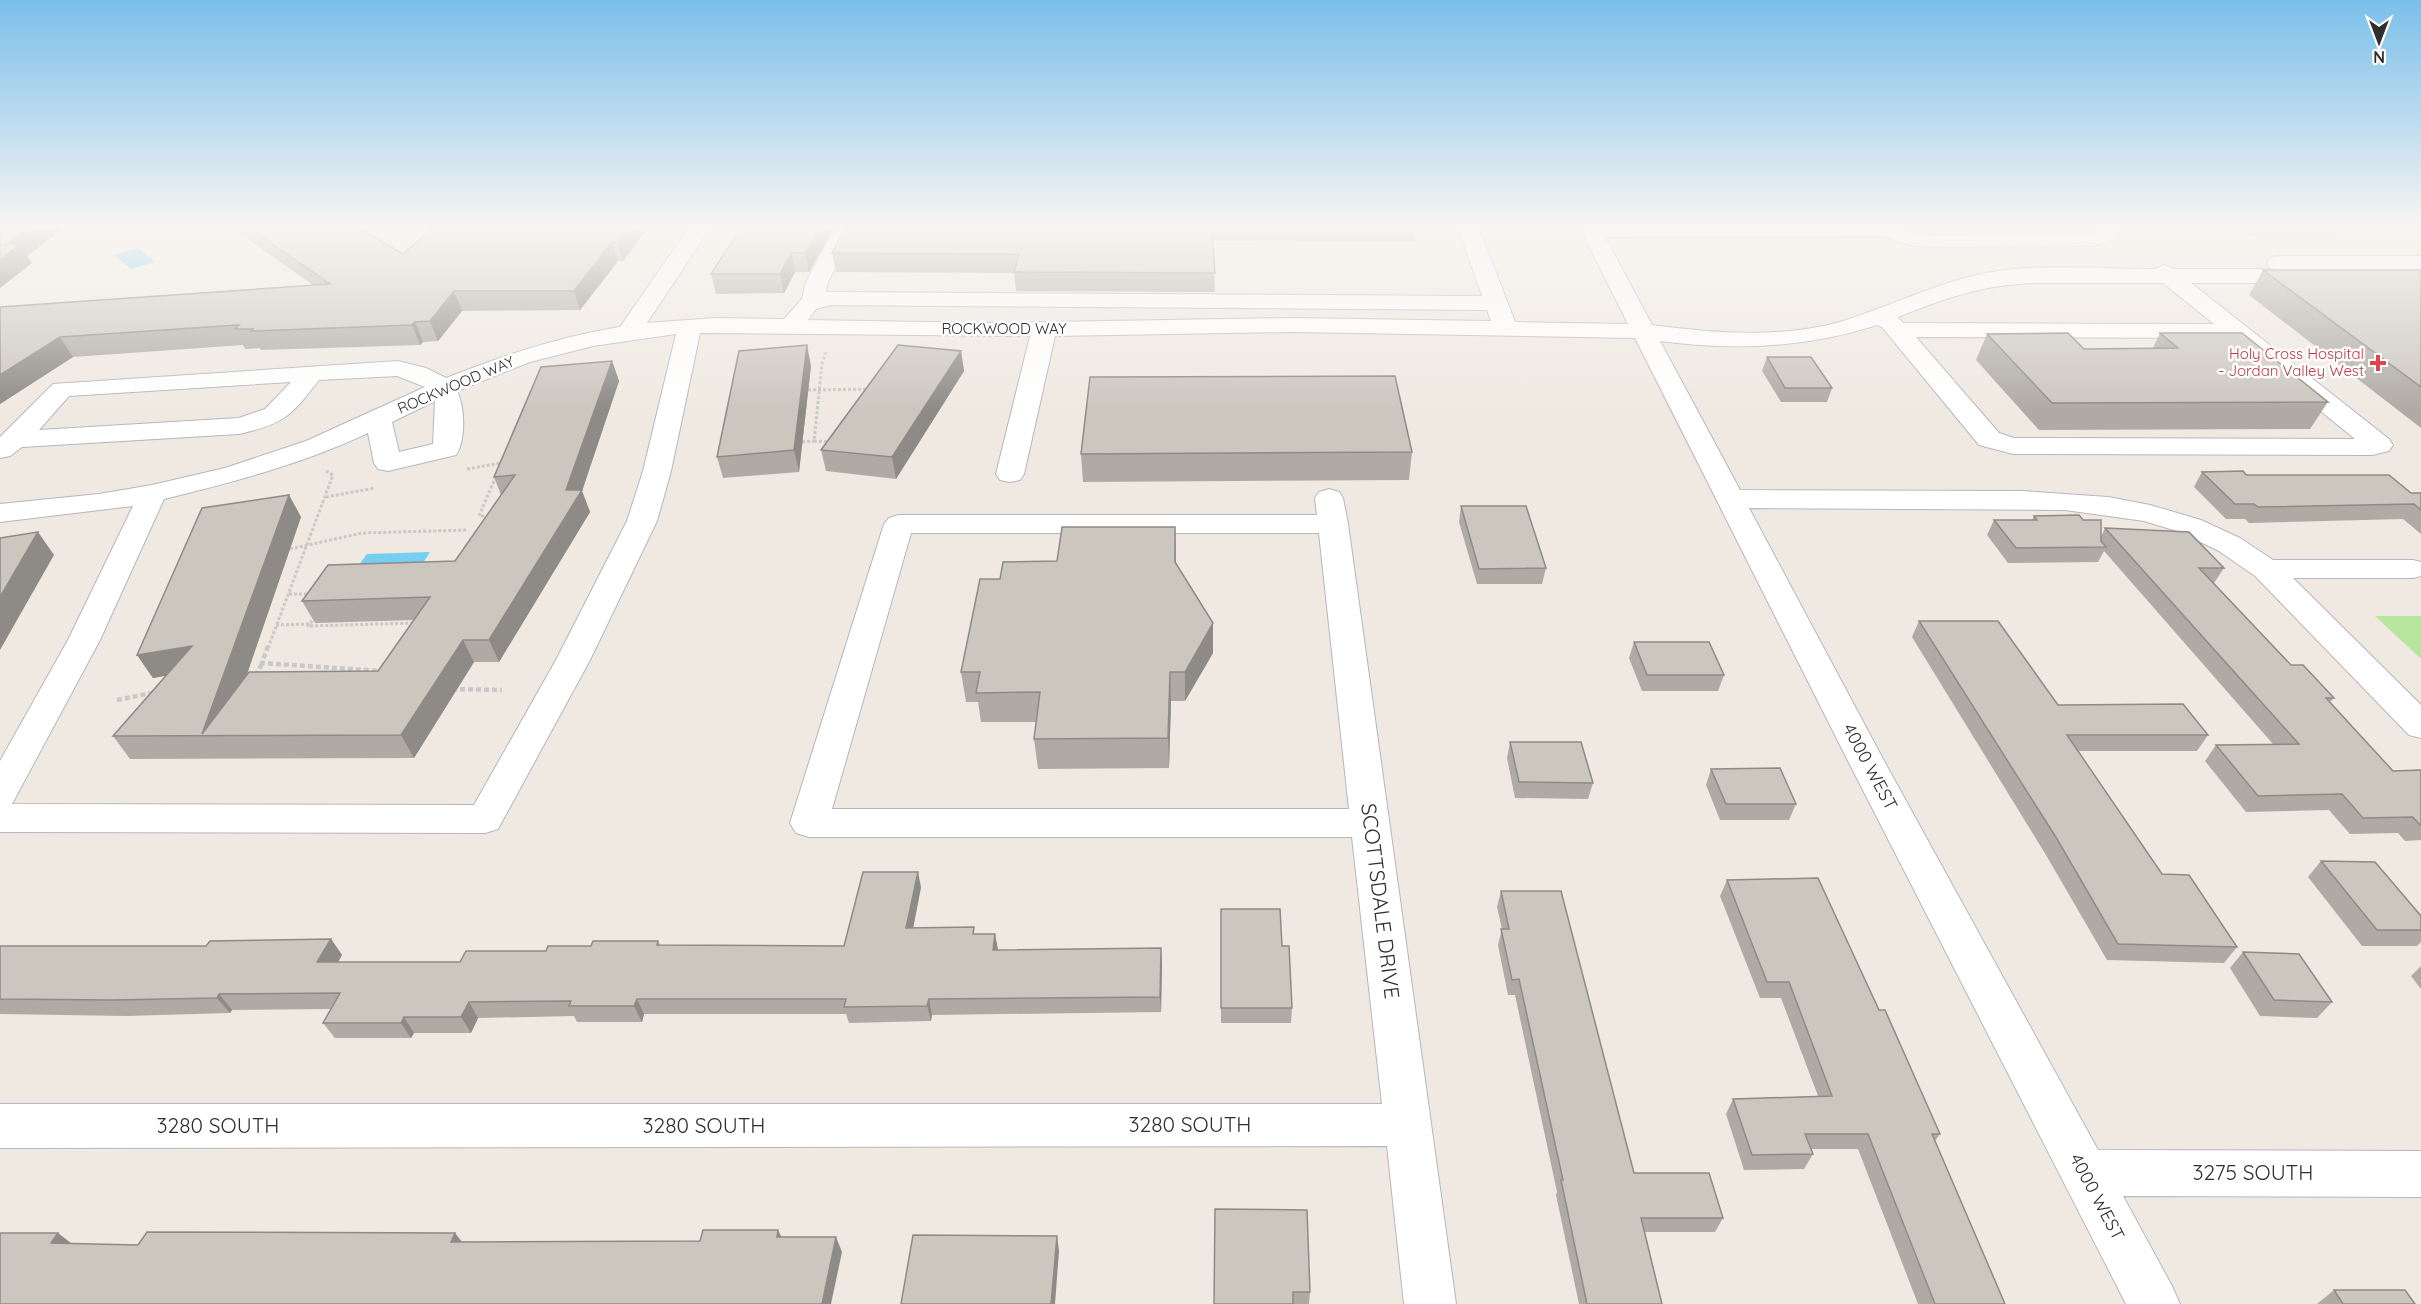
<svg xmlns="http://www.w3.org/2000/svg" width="2421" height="1304" font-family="Quicksand,sans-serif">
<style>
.green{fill:#b6e59e}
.water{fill:#75cff0}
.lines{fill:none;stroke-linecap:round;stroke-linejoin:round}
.minor-casing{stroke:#b4b7c1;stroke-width:2}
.path-far1{stroke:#c9c9c9;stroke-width:3;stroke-dasharray:3 2;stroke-linecap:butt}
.path{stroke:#c9c9c9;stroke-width:4.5;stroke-dasharray:5 3;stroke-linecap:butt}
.minor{fill:#fff;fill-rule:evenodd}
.wall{fill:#afaba4}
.shaded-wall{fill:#8e8b86}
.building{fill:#cbc7bf;stroke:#8e8b86;stroke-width:1.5}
.health-dot{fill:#e0444e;stroke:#fff;stroke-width:2}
.labels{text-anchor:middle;stroke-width:5;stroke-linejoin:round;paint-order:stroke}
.far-street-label{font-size:15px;fill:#2e2e2e;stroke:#fff}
.far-health-label{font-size:15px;fill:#be3a42;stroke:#fff;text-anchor:end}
.street-label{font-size:18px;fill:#2e2e2e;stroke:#fff}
.near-street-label{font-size:21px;fill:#2e2e2e;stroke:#fff}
</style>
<rect width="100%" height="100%" fill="#efe9e1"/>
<!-- green -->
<polygon class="green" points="2375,616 2421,616 2421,658 2420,658"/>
<!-- water -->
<g class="water">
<polygon points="138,248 155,262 131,269 114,255"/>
<polygon points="430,552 418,571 353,573 367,554"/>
</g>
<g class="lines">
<defs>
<g id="minor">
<path d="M689,228H710L647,323L715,318L784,319L802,299L806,282L835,228H856L828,282L826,292L1482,296L1458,228H1479L1515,322L1628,324L1580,228H1901L1913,233L1929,235L2091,234L2102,228H2123L2117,238L2094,246L1929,247L1910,245L1883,236L1605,237L1652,325C1714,333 1782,339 1843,321C1891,306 1936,283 1986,273C2037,263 2102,269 2155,269L2164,265L2174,269H2277L2270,268L2267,263L2270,258L2278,256H2421V270H2305L2312,271L2315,276L2312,281L2304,283H2191L2389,439L2393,445L2389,451L2372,455L2013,454L1979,445L1882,327L1877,325C1806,348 1734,351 1660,341L1740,490L2022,491L2108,497L2150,505L2201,520L2240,538L2273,560H2413L2421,562V576L2413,578H2293L2421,705V738L2409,735L2255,576L2219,551L2180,532L2144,521L2065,510L1749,508L1883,759L2098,1150L2421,1151V1197L2123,1196L2172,1286L2180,1304H2126L1847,759L1635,338L1293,332L1055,336L1024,474L1020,480L1010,482L1000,480L996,474L1030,336L700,333L671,471L657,521L590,660L498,829L485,833L0,832V761L68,640L133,506L0,522V504L99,494L152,485L225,468L306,441L425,387L397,376L319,380C291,416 284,424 239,434L22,447L10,456L0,458V437L53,384L398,361L426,368L446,378C505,355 558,337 620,327ZM2033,283H2163L2214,324L1903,323L1898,317C1946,298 1981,285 2033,283ZM831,305L1487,310L1491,321L1293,318L988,323L808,320L816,309ZM676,334L643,471L627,521L556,660L474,805L12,804L100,640L164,499C234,482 302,464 368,433L374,463L378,469L388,471L456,455C466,440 465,407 457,391L530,362L593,346ZM1916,337L2231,338L2355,439L2014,438L1999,433ZM291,382L265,409L239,418L39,430L69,396ZM435,401L433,444L399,452L392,422Z"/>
<path d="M1329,489L1339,492L1343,498L1348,524L1456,1304H1404L1387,1146L0,1148V1104H1382L1352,837H809L796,833L790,823L884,524L889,518L899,515H1317L1315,498L1319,492ZM911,533H1319L1349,809H832Z"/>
</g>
</defs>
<!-- minor casing -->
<use href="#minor" class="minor-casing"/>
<!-- path-far1 -->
<g class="path-far1">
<polyline points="826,352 822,364 814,441 830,442"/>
<polyline points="808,390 871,389"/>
<polyline points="802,442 814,441"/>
<polyline points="467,469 501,463 502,460"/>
<polyline points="326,497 375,488"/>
<polyline points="489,516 479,516 497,474"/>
<polyline points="290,549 362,533 467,530"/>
<polyline points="289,594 312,594"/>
<polyline points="310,624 308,626 415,623"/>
<polyline points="276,625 310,624 315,616"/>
<polyline points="268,648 333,475 326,471"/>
</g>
<!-- path -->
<g class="path">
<polyline points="268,646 262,663 381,671"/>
<polyline points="256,676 262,663"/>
<polyline points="452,689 502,690"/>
<polyline points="117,700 152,693"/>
</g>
<!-- minor -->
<use href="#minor" class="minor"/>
</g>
<!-- wall -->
<g class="wall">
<polygon points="232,228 359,228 403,254 433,228 648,228 623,261 618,261 580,310 462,311 438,341 423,342 420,345 261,350 260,348 245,349 243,345 73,357 0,404 0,307 313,285"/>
<polygon points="741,228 834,228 809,272 795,272 784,293 716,294 711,274"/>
<polygon points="845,228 1416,228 1415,242 1213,241 1215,292 1016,291 1014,273 836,272 832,253"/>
<polygon points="2240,228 2340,228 2336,236 2251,236"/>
<polygon points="2263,270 2421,270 2421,428 2249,295"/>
<polygon points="2160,333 2328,402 2310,429 2039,430 1976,360 1987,334 2084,349 2153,348"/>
<polygon points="961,351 964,371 896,479 826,471 821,450"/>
<polygon points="1767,357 1832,388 1827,402 1781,402 1762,371"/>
<polygon points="612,361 619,381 582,491 590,512 499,662 474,662 414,758 130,759 113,736 165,676 153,678 137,655 289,495 301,517 247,674 378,671 414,620 315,623 302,601 455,561 501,495 494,477"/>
<polygon points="811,366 799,472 723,478 717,457"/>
<polygon points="1412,452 1409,480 1083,482 1081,454"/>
<polygon points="2202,472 2246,475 2411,493 2421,493 2421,534 2403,519 2249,523 2245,519 2226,519 2194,487"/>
<polygon points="1461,506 1546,568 1542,584 1477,584 1459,522"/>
<polygon points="2034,516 2083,520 2101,537 2105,528 2224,568 2214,583 2291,665 2334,698 2330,702 2393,771 2421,770 2421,840 2405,841 2398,833 2350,834 2329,810 2246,812 2205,761 2216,745 2273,744 2104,551 2098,562 2008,563 1987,535 1994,520 2032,520"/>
<polygon points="1175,527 1176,564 1213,623 1213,653 1185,701 1171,701 1169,768 1038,769 1034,739 1037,722 981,722 978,702 966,702 961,672 1000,579"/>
<polygon points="1919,621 2058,705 2208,735 2197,751 2078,751 2162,874 2237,947 2224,963 2107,960 2046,855 1912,637"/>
<polygon points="1634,642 1724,675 1718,691 1642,691 1629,658"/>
<polygon points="1510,742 1593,783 1588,799 1515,798 1507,758"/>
<polygon points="1711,769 1796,804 1789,820 1720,820 1706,785"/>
<polygon points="2321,861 2421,916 2421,942 2417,946 2362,946 2308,877"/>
<polygon points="1727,880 1879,1010 1940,1134 1935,1141 2005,1304 1918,1304 1858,1149 1811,1149 1813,1154 1804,1169 1744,1170 1726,1114 1733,1099 1818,1096 1781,998 1760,998 1720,896"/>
<polygon points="921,887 913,928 976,934 998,950 1162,964 1161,1012 932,1015 931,1021 849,1023 846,1014 644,1014 642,1022 577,1022 574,1016 478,1018 471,1033 414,1033 411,1038 335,1038 323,1023 331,1009 232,1010 230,1013 127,1016 0,1014 0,946 206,946 331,939 342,955 338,962 460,962 591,946 658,941 660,945 844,946"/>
<polygon points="1501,891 1634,1173 1723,1218 1715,1232 1645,1232 1662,1304 1579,1304 1556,1195 1557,1192 1515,995 1508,995 1498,945 1502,929 1497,907"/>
<polygon points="1221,909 1282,946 1292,1008 1291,1023 1221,1023"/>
<polygon points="2243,952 2332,1002 2317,1018 2260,1016 2230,968"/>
<polygon points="2421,966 2421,989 2411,976"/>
<polygon points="1215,1209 1310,1292 1309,1304 1214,1304"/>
<polygon points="2334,1290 2415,1304 2317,1304"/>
</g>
<!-- shaded-wall -->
<g class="shaded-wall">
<polygon points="29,228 64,228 27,256 32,263 0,288 0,260 6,245"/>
<polygon points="629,228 648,228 623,261 618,242"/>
<polygon points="819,228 834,228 809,272 805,253"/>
<polygon points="612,242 618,261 580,310 574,291"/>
<polygon points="791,253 795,272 784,293 780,274"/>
<polygon points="454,291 462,311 438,341 430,321"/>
<polygon points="415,322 423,342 420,345 412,325"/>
<polygon points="60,337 73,357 0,404 0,375"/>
<polygon points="807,345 811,366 799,472 794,450"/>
<polygon points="961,351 964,371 896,479 892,457"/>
<polygon points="612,361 619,381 582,491 590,512 499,662 489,640 566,490"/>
<polygon points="289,495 301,517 226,735 202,734"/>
<polygon points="1175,527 1176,556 1175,591"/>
<polygon points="38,532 54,555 0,650 0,597"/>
<polygon points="1213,623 1213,653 1185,701 1185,672"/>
<polygon points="463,640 474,662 414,758 401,735"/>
<polygon points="192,646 207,668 153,678 137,655"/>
<polygon points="1170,672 1171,701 1169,768 1168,738"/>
<polygon points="918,872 921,887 910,944 906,928"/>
<polygon points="995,934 998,949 996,966 993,950"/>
<polygon points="331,939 342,955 329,978 317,962"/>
<polygon points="1161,948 1162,964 1161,1012 1160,997"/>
<polygon points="219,994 232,1010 230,1013 217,998"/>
<polygon points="637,999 644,1014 642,1022 634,1006"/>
<polygon points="929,999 932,1015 931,1021 927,1006"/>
<polygon points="469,1002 478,1018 471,1033 461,1017"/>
<polygon points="404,1017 414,1033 411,1038 401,1023"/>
<polygon points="778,1230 785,1244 777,1237"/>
<polygon points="58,1233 76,1247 51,1243"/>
<polygon points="455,1233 466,1247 451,1242"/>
<polygon points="1057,1236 1059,1251 1055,1304 1051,1304"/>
<polygon points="836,1237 842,1252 831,1304 822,1304"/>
</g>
<!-- building -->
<g class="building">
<polygon points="0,228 29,228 6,245 20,244 0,260"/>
<polygon points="249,228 359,228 403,254 433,228 629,228 618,242 612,242 574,291 454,291 430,321 415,322 412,325 251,331 253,329 235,329 239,325 60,337 0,375 0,307 330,284"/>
<polygon points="741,228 819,228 805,253 791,253 780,274 711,274"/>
<polygon points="845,228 1212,228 1215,273 1014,272 1019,254 832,253"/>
<polygon points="2263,270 2421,270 2421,387"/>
<polygon points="2068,333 2084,349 2178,348 2160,333 2242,333 2328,402 2052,403 1987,334"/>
<polygon points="807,345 794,450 717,457 739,351"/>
<polygon points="898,345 961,351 892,457 821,450"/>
<polygon points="1767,357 1811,357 1832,388 1785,388"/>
<polygon points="612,361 566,490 582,490 489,640 463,640 401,735 113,736 192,646 137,655 202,508 289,495 202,734 249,672 378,671 430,597 302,601 328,565 455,561 515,475 494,477 541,367"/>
<polygon points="1395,376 1412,452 1081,454 1090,377"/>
<polygon points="2243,471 2246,475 2389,475 2411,493 2421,493 2421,510 2414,504 2258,507 2254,504 2235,504 2202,472"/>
<polygon points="1461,506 1526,506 1546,568 1479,569"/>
<polygon points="2079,515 2083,520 2101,520 2101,541 2106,547 2016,548 1994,520 2037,520 2034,516"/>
<polygon points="1062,527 1175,527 1175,562 1213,623 1185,672 1170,672 1168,738 1034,739 1040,692 976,693 980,672 961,672 980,579 1000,579 1003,562 1057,561"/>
<polygon points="2105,528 2189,532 2224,568 2199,568 2291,665 2303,665 2334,698 2326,698 2393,771 2421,770 2421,825 2420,825 2413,817 2363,818 2342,794 2258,796 2216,745 2299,744"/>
<polygon points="38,532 0,597 0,538"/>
<polygon points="1919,621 1998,621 2058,705 2183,704 2208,735 2067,735 2162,874 2189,875 2237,947 2118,944 2057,839"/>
<polygon points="1634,642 1709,642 1724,675 1647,675"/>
<polygon points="1510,742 1581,742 1593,783 1519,782"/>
<polygon points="1780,768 1796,804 1726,804 1711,769"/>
<polygon points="2321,861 2375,862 2421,916 2421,930 2377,930"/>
<polygon points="863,872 918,872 906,928 974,927 973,934 995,934 993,950 1161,948 1160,997 929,999 927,1006 844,1007 846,999 637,999 634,1006 569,1006 571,1001 469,1002 461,1017 404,1017 401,1023 323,1023 340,993 219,994 217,998 113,1000 0,999 0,946 206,946 210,941 331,939 317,962 460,962 466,951 546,951 548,946 591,946 593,941 658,941 657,945 844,946"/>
<polygon points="1818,878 1879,1010 1885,1010 1940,1134 1932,1134 2005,1304 1935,1304 1868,1134 1805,1134 1813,1154 1752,1155 1733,1099 1832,1096 1789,982 1767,982 1727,880"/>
<polygon points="1501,891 1561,891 1634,1173 1709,1173 1723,1218 1641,1218 1662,1304 1587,1304 1561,1180 1563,1180 1519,979 1512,980 1501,929 1509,929"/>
<polygon points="1221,909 1280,909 1282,946 1289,946 1292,1008 1221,1008"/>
<polygon points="2243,952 2299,954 2332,1002 2274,1000"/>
<polygon points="1215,1209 1307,1210 1310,1292 1293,1292 1293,1304 1214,1304"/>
<polygon points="703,1230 778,1230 777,1237 836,1237 822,1304 0,1304 0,1233 58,1233 51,1243 138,1245 147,1232 455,1233 451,1242 700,1241"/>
<polygon points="913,1235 1057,1236 1051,1304 901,1304"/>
<polygon points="2334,1290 2405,1290 2415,1304 2343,1304"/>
</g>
<!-- sky -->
<linearGradient id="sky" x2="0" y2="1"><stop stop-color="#7abfeb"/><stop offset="0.55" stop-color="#f8f5f2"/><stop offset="1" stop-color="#f8f5f2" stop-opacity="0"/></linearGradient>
<rect width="2421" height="411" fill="url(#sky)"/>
<!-- markers -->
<path class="health-dot" d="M2375 354h6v6h6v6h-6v6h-6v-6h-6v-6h6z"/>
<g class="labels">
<!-- far-street labels -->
<g class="far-street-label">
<text x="1004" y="334">ROCKWOOD WAY</text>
<text transform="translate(456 385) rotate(-23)" y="5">ROCKWOOD WAY</text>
</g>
<!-- far-health labels -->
<g class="far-health-label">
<text x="2364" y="359">Holy Cross Hospital<tspan x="2364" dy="17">- Jordan Valley West</tspan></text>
</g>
<!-- street labels -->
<g class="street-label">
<text transform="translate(1870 767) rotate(62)" y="6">4000 WEST</text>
<text transform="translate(2097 1197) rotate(62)" y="6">4000 WEST</text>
</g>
<!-- near-street labels -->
<g class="near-street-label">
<text transform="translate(1380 901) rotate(83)" y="7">SCOTTSDALE DRIVE</text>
<text x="1190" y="1132">3280 SOUTH</text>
<text x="218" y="1133">3280 SOUTH</text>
<text x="704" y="1133">3280 SOUTH</text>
<text x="2253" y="1180">3275 SOUTH</text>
</g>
</g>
<!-- north arrow -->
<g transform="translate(2379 42) rotate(180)" stroke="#ffffff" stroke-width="4.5" paint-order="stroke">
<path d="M0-4.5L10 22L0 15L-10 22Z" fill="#2e2e2e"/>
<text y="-9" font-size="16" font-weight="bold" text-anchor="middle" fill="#2e2e2e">N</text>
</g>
</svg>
